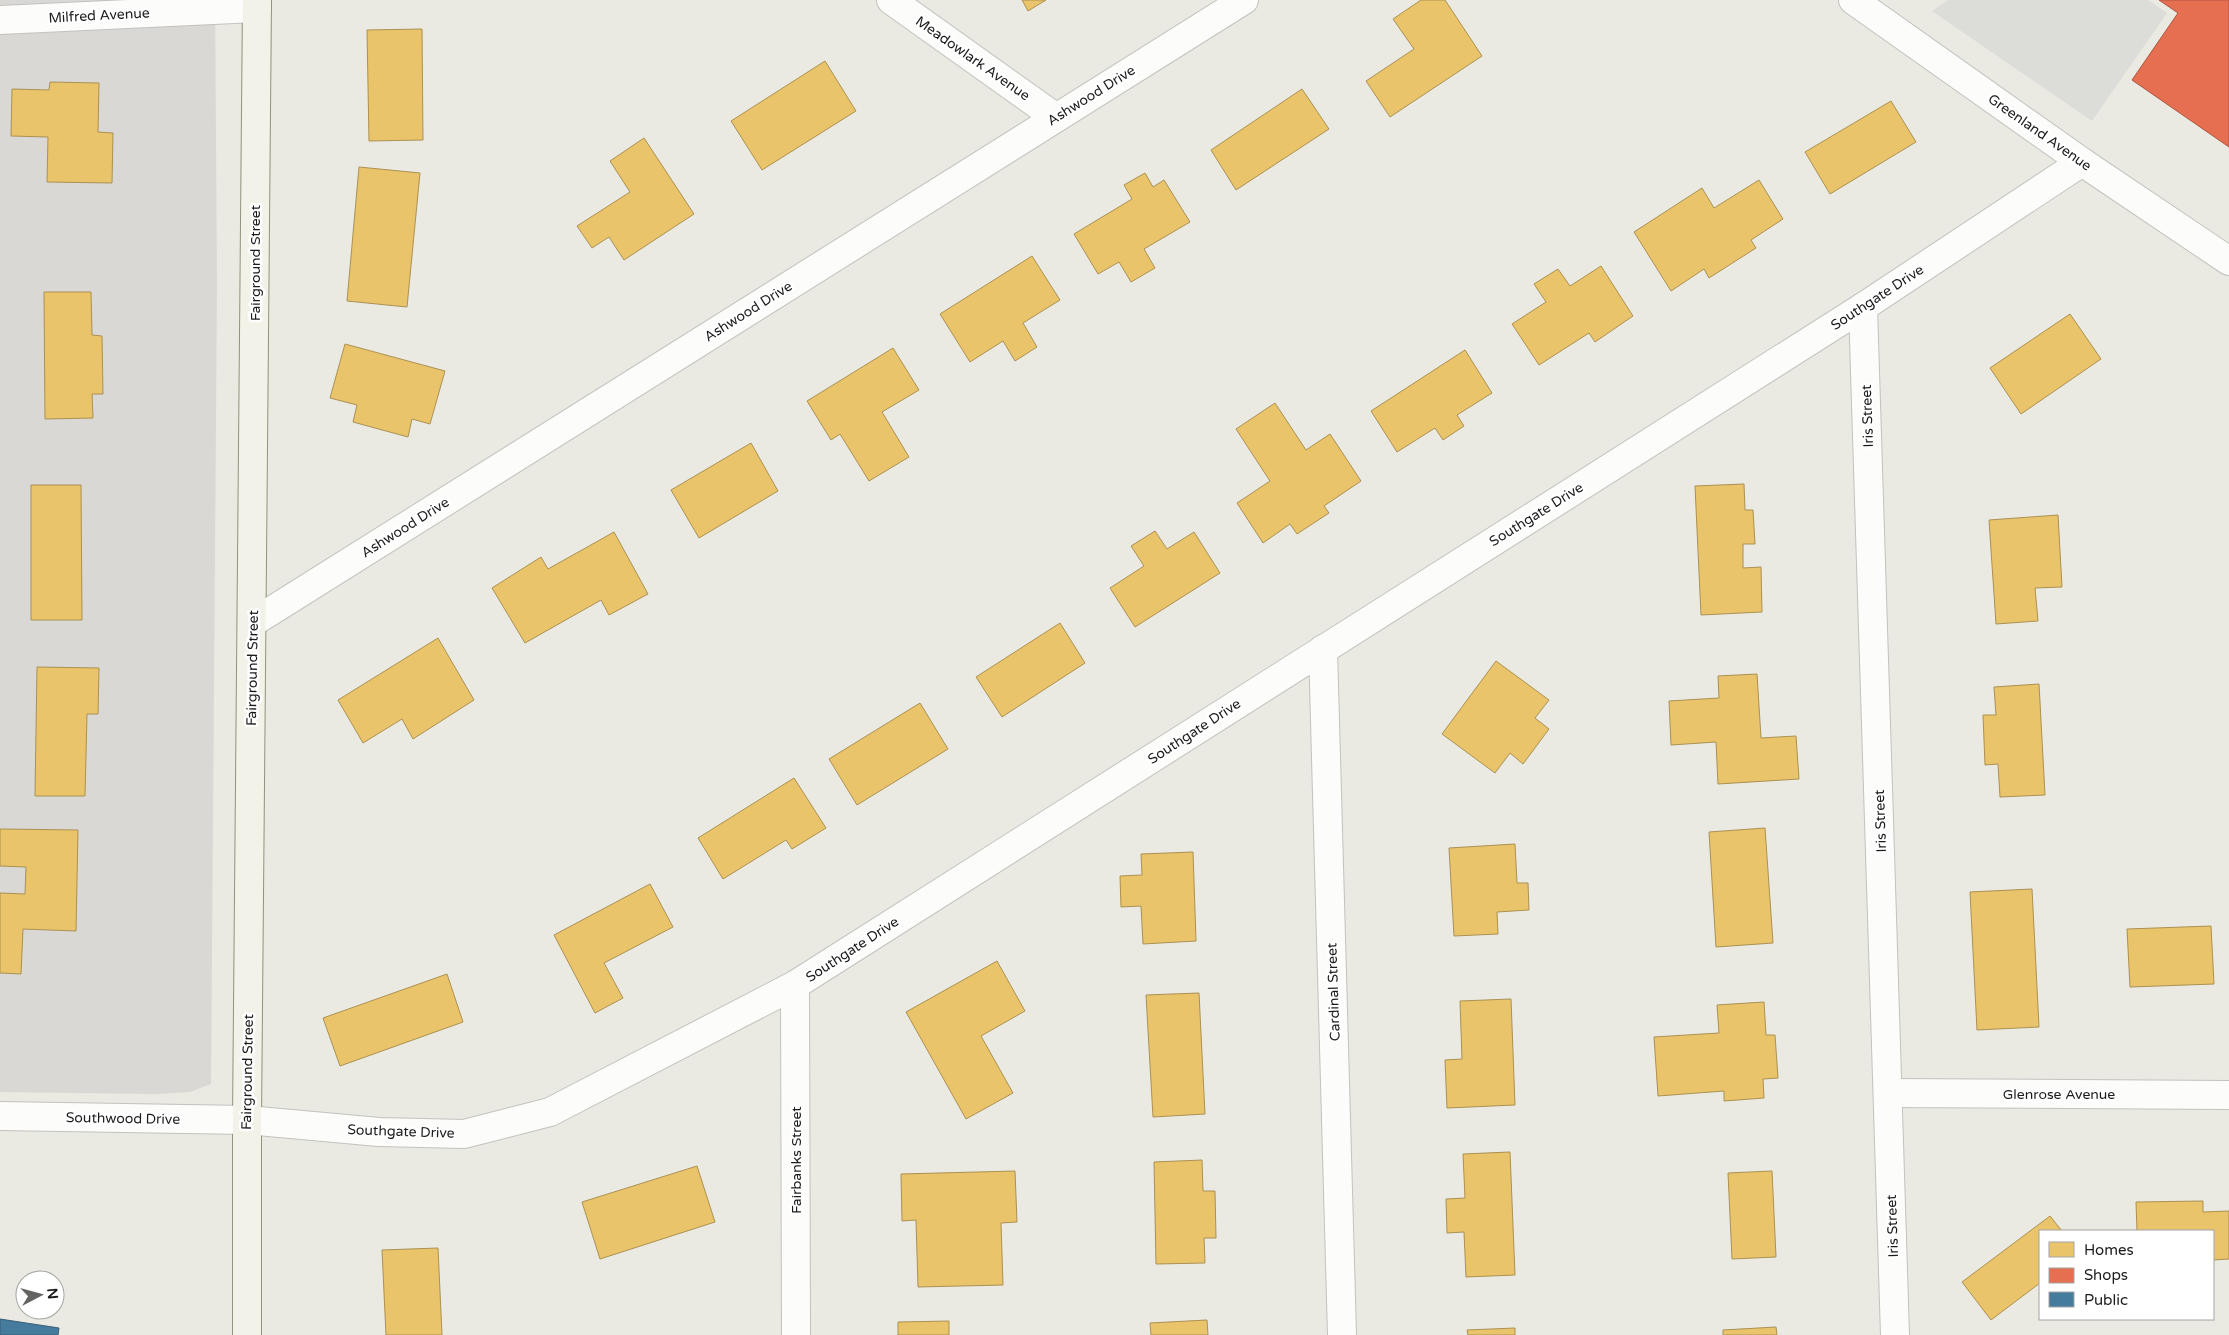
<svg xmlns="http://www.w3.org/2000/svg" width="2229" height="1335" font-family="'Varela Round',sans-serif">
<style>
.residential{fill:#d9d8d4}
.parking{fill:#dcdcd9}
.homes{fill:#e9c46a;stroke:#ab9152}
.shops{fill:#e76f51;stroke:#aa5641}
.public{fill:#457b9d;stroke:#385e76}
.lines{fill:none;stroke-linecap:round;stroke-linejoin:round}
.street-casing{stroke:#c2c2bf;stroke-width:30}
.secondary-casing{stroke:#90947b;stroke-width:30}
.street{stroke:#fcfcfb;stroke-width:28}
.secondary{stroke:#f2f2e8;stroke-width:28}
.labels{text-anchor:middle;stroke-width:5;stroke-linejoin:round;paint-order:stroke}
.street-label{font-size:14px;fill:#1b1b1b;stroke:#fff}
</style>
<rect width="100%" height="100%" fill="#eae9e2"/>
<!-- residential -->
<polygon class="residential" points="0,0 215,0 217,284 211,1084 190,1092 155,1094 0,1092"/>
<!-- parking -->
<polygon class="parking" points="1948,0 2148,0 2167,13 2092,121 1932,11"/>
<!-- homes -->
<g class="homes">
<polygon points="1022,0 1046,0 1028,11"/>
<polygon points="1421,0 1445,0 1482,56 1390,117 1366,81 1414,49 1393,19"/>
<polygon points="422,29 423,140 369,141 367,30"/>
<polygon points="825,61 856,111 762,170 731,121"/>
<polygon points="50,82 99,83 98,132 113,133 112,183 47,182 48,137 11,136 12,89 49,90"/>
<polygon points="1302,89 1329,129 1236,190 1211,150"/>
<polygon points="1891,101 1916,142 1830,194 1805,152"/>
<polygon points="644,138 694,214 624,260 609,237 592,248 577,226 630,192 610,161"/>
<polygon points="359,167 420,173 407,307 347,301"/>
<polygon points="1145,173 1153,187 1164,180 1190,222 1144,249 1155,268 1131,282 1119,262 1098,274 1074,234 1132,199 1124,185"/>
<polygon points="1759,180 1783,219 1751,240 1756,248 1709,278 1704,269 1671,291 1634,232 1702,188 1714,208"/>
<polygon points="1032,256 1060,300 1023,323 1037,347 1015,361 1003,341 970,362 940,314"/>
<polygon points="1601,266 1633,316 1595,342 1589,333 1539,365 1512,324 1546,302 1534,284 1558,269 1570,286"/>
<polygon points="44,292 91,292 92,335 102,336 103,394 92,394 93,418 45,419"/>
<polygon points="2070,314 2101,359 2021,414 1990,368"/>
<polygon points="345,344 445,371 430,424 412,419 408,437 353,422 357,405 330,398"/>
<polygon points="893,348 919,390 882,412 909,457 869,481 840,434 831,440 807,401"/>
<polygon points="1465,350 1492,393 1457,415 1464,426 1443,440 1435,428 1397,452 1371,411"/>
<polygon points="1275,403 1306,450 1330,434 1361,481 1324,506 1329,513 1297,534 1290,524 1263,543 1237,503 1270,481 1236,429"/>
<polygon points="751,443 778,491 699,538 671,490"/>
<polygon points="1744,484 1745,510 1753,510 1755,544 1743,544 1743,568 1761,567 1762,612 1701,615 1695,486"/>
<polygon points="31,485 81,485 82,620 31,620"/>
<polygon points="2058,515 2062,587 2035,588 2038,621 1996,624 1989,520"/>
<polygon points="1155,531 1167,549 1194,532 1220,573 1135,627 1110,588 1144,566 1131,546"/>
<polygon points="614,532 648,594 609,615 601,600 525,643 492,588 541,557 548,569"/>
<polygon points="1060,623 1085,663 1002,717 976,677"/>
<polygon points="438,638 474,700 413,739 402,719 363,743 338,700"/>
<polygon points="1496,661 1549,700 1535,718 1549,729 1523,764 1510,753 1495,773 1442,734"/>
<polygon points="37,667 99,668 98,714 87,714 85,796 35,796"/>
<polygon points="1757,674 1761,738 1796,736 1799,779 1718,784 1716,742 1671,745 1669,701 1719,698 1718,676"/>
<polygon points="2039,684 2045,795 2000,797 1998,764 1985,765 1983,715 1996,715 1994,687"/>
<polygon points="920,703 948,749 857,805 829,759"/>
<polygon points="794,778 826,828 792,849 786,840 723,879 698,838"/>
<polygon points="1765,828 1773,943 1716,947 1709,832"/>
<polygon points="0,829 78,830 76,931 23,929 21,974 0,973 0,893 25,894 26,867 0,866"/>
<polygon points="1515,844 1517,883 1528,883 1529,910 1497,912 1498,934 1454,936 1449,848"/>
<polygon points="1193,852 1196,941 1143,944 1141,906 1121,907 1120,876 1142,875 1141,854"/>
<polygon points="650,884 673,927 604,963 623,998 595,1013 554,935"/>
<polygon points="2032,889 2039,1027 1977,1030 1970,892"/>
<polygon points="2211,926 2214,984 2130,987 2127,929"/>
<polygon points="997,961 1025,1011 981,1036 1013,1093 966,1119 906,1012"/>
<polygon points="447,974 463,1022 340,1066 323,1018"/>
<polygon points="1199,993 1205,1114 1153,1117 1146,995"/>
<polygon points="1511,999 1515,1105 1447,1108 1445,1060 1462,1059 1460,1001"/>
<polygon points="1764,1002 1766,1035 1775,1035 1778,1078 1763,1079 1764,1098 1724,1101 1724,1091 1658,1096 1654,1037 1719,1033 1717,1005"/>
<polygon points="1510,1152 1515,1275 1466,1277 1464,1232 1447,1233 1446,1199 1465,1198 1463,1154"/>
<polygon points="1202,1160 1203,1191 1215,1191 1216,1238 1204,1238 1205,1263 1156,1264 1154,1162"/>
<polygon points="697,1166 715,1222 600,1259 582,1202"/>
<polygon points="1015,1171 1017,1222 1001,1223 1003,1285 918,1287 916,1220 902,1221 901,1174"/>
<polygon points="1772,1171 1776,1257 1732,1259 1728,1173"/>
<polygon points="2203,1201 2203,1212 2229,1211 2229,1259 2213,1260 2213,1231 2137,1231 2136,1202"/>
<polygon points="2050,1216 2062,1231 2040,1231 2040,1283 1991,1320 1962,1282"/>
<polygon points="438,1248 442,1335 386,1335 382,1250"/>
<polygon points="1207,1320 1208,1335 1151,1335 1150,1323"/>
<polygon points="949,1321 949,1335 898,1335 898,1322"/>
<polygon points="1776,1327 1777,1335 1723,1335 1723,1330"/>
<polygon points="1515,1328 1515,1335 1468,1335 1467,1330"/>
</g>
<!-- shops -->
<polygon class="shops" points="2159,0 2229,0 2229,147 2132,80 2178,13"/>
<!-- public -->
<polygon class="public" points="0,1319 59,1328 58,1335 0,1335"/>
<g class="lines">
<defs>
<g id="street">
<polyline points="891,0 1055,117"/>
<polyline points="1853,0 2082,162 2229,261"/>
<polyline points="0,20 257,8"/>
<polyline points="1863,307 1895,1335"/>
<polyline points="252,623 1244,0"/>
<polyline points="1323,649 1342,1335"/>
<polyline points="795,985 796,1335"/>
<polyline points="1888,1093 2229,1095"/>
<polyline points="0,1116 247,1120 379,1132 464,1134 550,1112 795,985 1863,307 2082,162"/>
</g>
<polyline id="secondary" points="247,1335 247,1120 257,0"/>
</defs>
<!-- street casing -->
<use href="#street" class="street-casing"/>
<!-- secondary casing -->
<use href="#secondary" class="secondary-casing"/>
<!-- street -->
<use href="#street" class="street"/>
<!-- secondary -->
<use href="#secondary" class="secondary"/>
</g>
<g class="labels">
<!-- street labels -->
<g class="street-label">
<text transform="translate(99 15) rotate(-3)" y="5">Milfred Avenue</text>
<text transform="translate(973 58) rotate(35)" y="5">Meadowlark Avenue</text>
<text transform="translate(1091 95) rotate(-32)" y="5">Ashwood Drive</text>
<text transform="translate(2040 132) rotate(35)" y="5">Greenland Avenue</text>
<text transform="translate(255 263) rotate(-90)" y="5">Fairground Street</text>
<text transform="translate(1877 297) rotate(-33)" y="5">Southgate Drive</text>
<text transform="translate(748 311) rotate(-32)" y="5">Ashwood Drive</text>
<text transform="translate(1867 416) rotate(-92)" y="5">Iris Street</text>
<text transform="translate(1536 514) rotate(-32)" y="5">Southgate Drive</text>
<text transform="translate(405 527) rotate(-32)" y="5">Ashwood Drive</text>
<text transform="translate(252 668) rotate(-89)" y="5">Fairground Street</text>
<text transform="translate(1194 731) rotate(-33)" y="5">Southgate Drive</text>
<text transform="translate(1880 821) rotate(-92)" y="5">Iris Street</text>
<text transform="translate(852 949) rotate(-33)" y="5">Southgate Drive</text>
<text transform="translate(1333 992) rotate(-92)" y="5">Cardinal Street</text>
<text transform="translate(247 1072) rotate(-89)" y="5">Fairground Street</text>
<text x="2059" y="1099">Glenrose Avenue</text>
<text transform="translate(123 1118) rotate(1)" y="5">Southwood Drive</text>
<text transform="translate(401 1131) rotate(2)" y="5">Southgate Drive</text>
<text transform="translate(796 1160) rotate(-90)" y="5">Fairbanks Street</text>
<text transform="translate(1892 1226) rotate(-92)" y="5">Iris Street</text>
</g>
</g>
<!-- legend -->
<rect x="2039" y="1230" width="175" height="90" fill="#ffffff" stroke="#a4a4a4"/>
<rect x="2049" y="1242" width="25" height="15" fill="#e9c46a" stroke="#a4a4a4"/>
<text x="2084" y="1255" font-size="15" fill="#1b1b1b">Homes</text>
<rect x="2049" y="1268" width="25" height="15" fill="#e76f51" stroke="#a4a4a4"/>
<text x="2084" y="1280" font-size="15" fill="#1b1b1b">Shops</text>
<rect x="2049" y="1292" width="25" height="15" fill="#457b9d" stroke="#a4a4a4"/>
<text x="2084" y="1305" font-size="15" fill="#1b1b1b">Public</text>
<!-- north arrow -->
<g transform="translate(40 1295) rotate(84)"><circle r="24" fill="#ffffff" stroke="#a4a4a4"/>
<path d="M0-4L9 19L0 12L-9 19Z" fill="#636361"/>
<text y="-8" font-size="14" font-weight="bold" text-anchor="middle" fill="#1b1b1b">N</text>
</g>
</svg>
